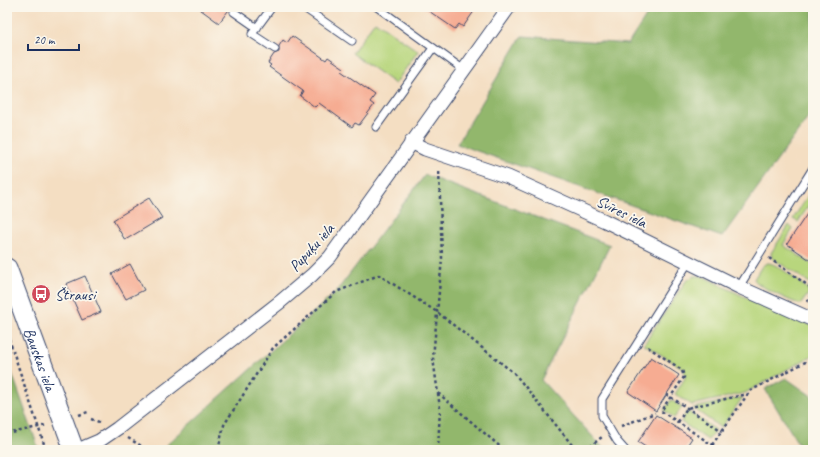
<svg xmlns="http://www.w3.org/2000/svg" width="820" height="457" font-family="Caveat,sans-serif">
<style>
.green{fill:#b8d67d;stroke:#6a826e}
.forest{fill:#92b76c;stroke:#567365}
.building{fill:#f6ac92}
.lines{fill:none;stroke-linecap:round;stroke-linejoin:round}
.lane-casing{stroke:#3c496d;stroke-width:9}
.street-casing{stroke:#3c496d;stroke-width:15}
.secondary-casing{stroke:#3c496d;stroke-width:21}
.path{stroke:#3c496d;stroke-width:2.5;stroke-dasharray:3 3;stroke-linecap:butt}
.lane{stroke:#fff;stroke-width:7}
.street{stroke:#fff;stroke-width:13}
.secondary{stroke:#fff;stroke-width:19}
.labels{text-anchor:middle;stroke-width:3.5;stroke-linejoin:round;paint-order:stroke}
.street-label{font-size:16px;fill:#1b2f5e;stroke:#fbf7ec}
.poi-label{font-size:16px;fill:#1b2f5e;stroke:#fbf7ec;text-anchor:start}
</style>
<rect width="100%" height="100%" fill="#fbf7ec"/>
<filter id="ink" filterUnits="userSpaceOnUse"><feTurbulence type="fractalNoise" baseFrequency=".025" numOctaves="2"/><feDisplacementMap in="SourceGraphic" scale="8" xChannelSelector="R" yChannelSelector="G"/><feConvolveMatrix kernelMatrix="1 2 1 2 8 2 1 2 1" color-interpolation-filters="sRGB"/></filter>
<filter id="wash" filterUnits="userSpaceOnUse"><feTurbulence type="fractalNoise" baseFrequency=".012" numOctaves="4" result="noise"/><feDisplacementMap in="SourceGraphic" scale="16" xChannelSelector="R" yChannelSelector="G"/><feGaussianBlur stdDeviation="0.9" result="paint"/><feColorMatrix in="noise" values="0 0 0 0 0 0 0 0 0 0 0 0 0 0 0 0 0 1.4 0 .05"/><feComposite in="paint" operator="in"/></filter>
<g filter="url(#wash)">
<rect width="100%" height="100%" fill="#f4dec2"/>
<!-- green -->
<g class="green">
<polygon points="375,21 418,51 395,84 352,53"/>
<polygon points="811,191 813,192 813,206 809,205 798,222 793,219"/>
<polygon points="789,225 793,229 783,245 813,265 813,285 772,258 771,253"/>
<path d="M767,263C776,262 799,282 807,288L809,293L801,304C793,303 757,286 754,279L762,266Z"/>
<polygon points="694,276 702,276 753,301 813,326 813,355 745,393 692,405 675,394 685,378 684,369 644,344 686,281"/>
<polygon points="743,397 721,428 693,408 694,408"/>
<polygon points="671,400 682,407 674,418 664,410"/>
<polygon points="687,411 716,430 708,440 681,422"/>
</g>
<!-- forest -->
<g class="forest">
<polygon points="652,7 813,7 813,111 722,237 457,144 522,36 628,44"/>
<polygon points="425,175 610,245 541,380 605,450 161,450 336,292"/>
<polygon points="7,359 39,450 7,450"/>
<polygon points="786,378 813,397 813,450 802,450 765,389"/>
</g>
<g id="blocks">
<!-- building -->
<g class="building">
<polygon points="197,7 231,7 219,23"/>
<polygon points="423,7 477,7 463,27 459,24 455,29"/>
<polygon points="292,36 326,60 328,57 344,68 341,71 375,95 370,102 374,105 359,125 355,123 352,127 319,103 315,107 300,96 303,91 269,67 271,65 268,63 274,54 279,52 279,46 283,40 287,43"/>
<polygon points="149,198 162,218 125,240 113,220"/>
<polygon points="813,205 813,262 787,244"/>
<polygon points="130,264 144,290 126,299 112,274"/>
<polygon points="85,276 101,312 82,320 66,284"/>
<polygon points="651,357 679,375 656,411 628,392"/>
<polygon points="656,415 692,438 684,450 650,450 638,442"/>
</g>
</g>
</g>
<g filter="url(#ink)">
<use href="#blocks" fill-opacity="0" stroke="#3c496d" stroke-width="1"/>
<g class="lines">
<defs>
<g id="lane">
<polyline points="272,7 252,34 275,49"/>
<polyline points="303,7 352,41"/>
<polyline points="377,7 464,70"/>
<polyline points="234,12 257,28"/>
<polyline points="376,127 433,48"/>
<polyline points="739,287 813,168"/>
<polyline points="625,450 617,441 602,416 602,399 688,263"/>
</g>
<g id="street">
<polyline points="411,142 425,149 508,177 605,221 739,287 813,320"/>
<polyline points="78,450 99,441 118,428 280,302 312,275 330,257 509,7"/>
</g>
<g id="secondary">
<path id="s1" d="M7,268L74,450"/>
</g>
</defs>
<!-- lane casing -->
<use href="#lane" class="lane-casing"/>
<!-- street casing -->
<use href="#street" class="street-casing"/>
<!-- secondary casing -->
<use href="#secondary" class="secondary-casing"/>
<!-- path -->
<g class="path">
<polyline points="769,258 813,289"/>
<polyline points="807,302 813,292"/>
<polyline points="7,333 46,450"/>
<polyline points="648,347 682,370 684,377 661,411 720,450"/>
<polyline points="438,393 504,450"/>
<polyline points="666,394 722,431"/>
<polyline points="79,415 88,412"/>
<polyline points="91,419 99,422"/>
<polyline points="678,422 687,408 747,394"/>
<polyline points="621,426 655,413"/>
<polyline points="7,434 47,425"/>
<polyline points="128,438 148,450"/>
<polyline points="712,445 750,391 813,358"/>
<polyline points="218,450 224,425 273,348 336,292 379,275 437,312 515,374 576,450"/>
<polyline points="438,450 440,408 433,358 442,258 439,169"/>
<polyline points="585,450 602,437"/>
</g>
<!-- lane -->
<use href="#lane" class="lane"/>
<!-- street -->
<use href="#street" class="street"/>
<!-- secondary -->
<use href="#secondary" class="secondary"/>
</g>
</g>
<!-- icons -->
<defs>
<symbol id="bus-disc" viewBox="-11 -11 22 22"><circle r="9.5" fill="#d1495b" stroke="#fbf7ec"/><path d="M-5-6H5V4H4V6H2V4H-2V6H-4V4H-5ZM-3.5-4V0h7V-4ZM-3.5 1.2v1.5H-2V1.2ZM2 1.2v1.5H3.5V1.2Z" fill="#fff"/></symbol>
</defs>
<g fill-rule="evenodd">
<use href="#bus-disc" x="30" y="283" width="22" height="22"/>
</g>
<g class="labels">
<!-- street labels -->
<g class="street-label">
<text transform="translate(622 211) rotate(26)" y="6">Svīres iela</text>
<text transform="translate(311 247) rotate(-48)" y="6">Pupuķu iela</text>
<text dy="6" stroke="none"><textPath href="#s1" startOffset="97">Bauskas iela</textPath></text>
</g>
<!-- poi labels -->
<g class="poi-label">
<text x="55" y="300">Štrausi</text>
</g>
</g>
<!-- margin -->
<rect width="820" height="457" fill="none" stroke="#fbf7ec" stroke-width="24"/>
<!-- scale -->
<path d="M28 44v6h51v-6" fill="none" stroke="#1b2f5e" stroke-width="2"/>
<text x="34" y="44" font-size="12" fill="#1b2f5e" stroke="#fbf7ec" stroke-width="3" paint-order="stroke">20 m</text>
</svg>
